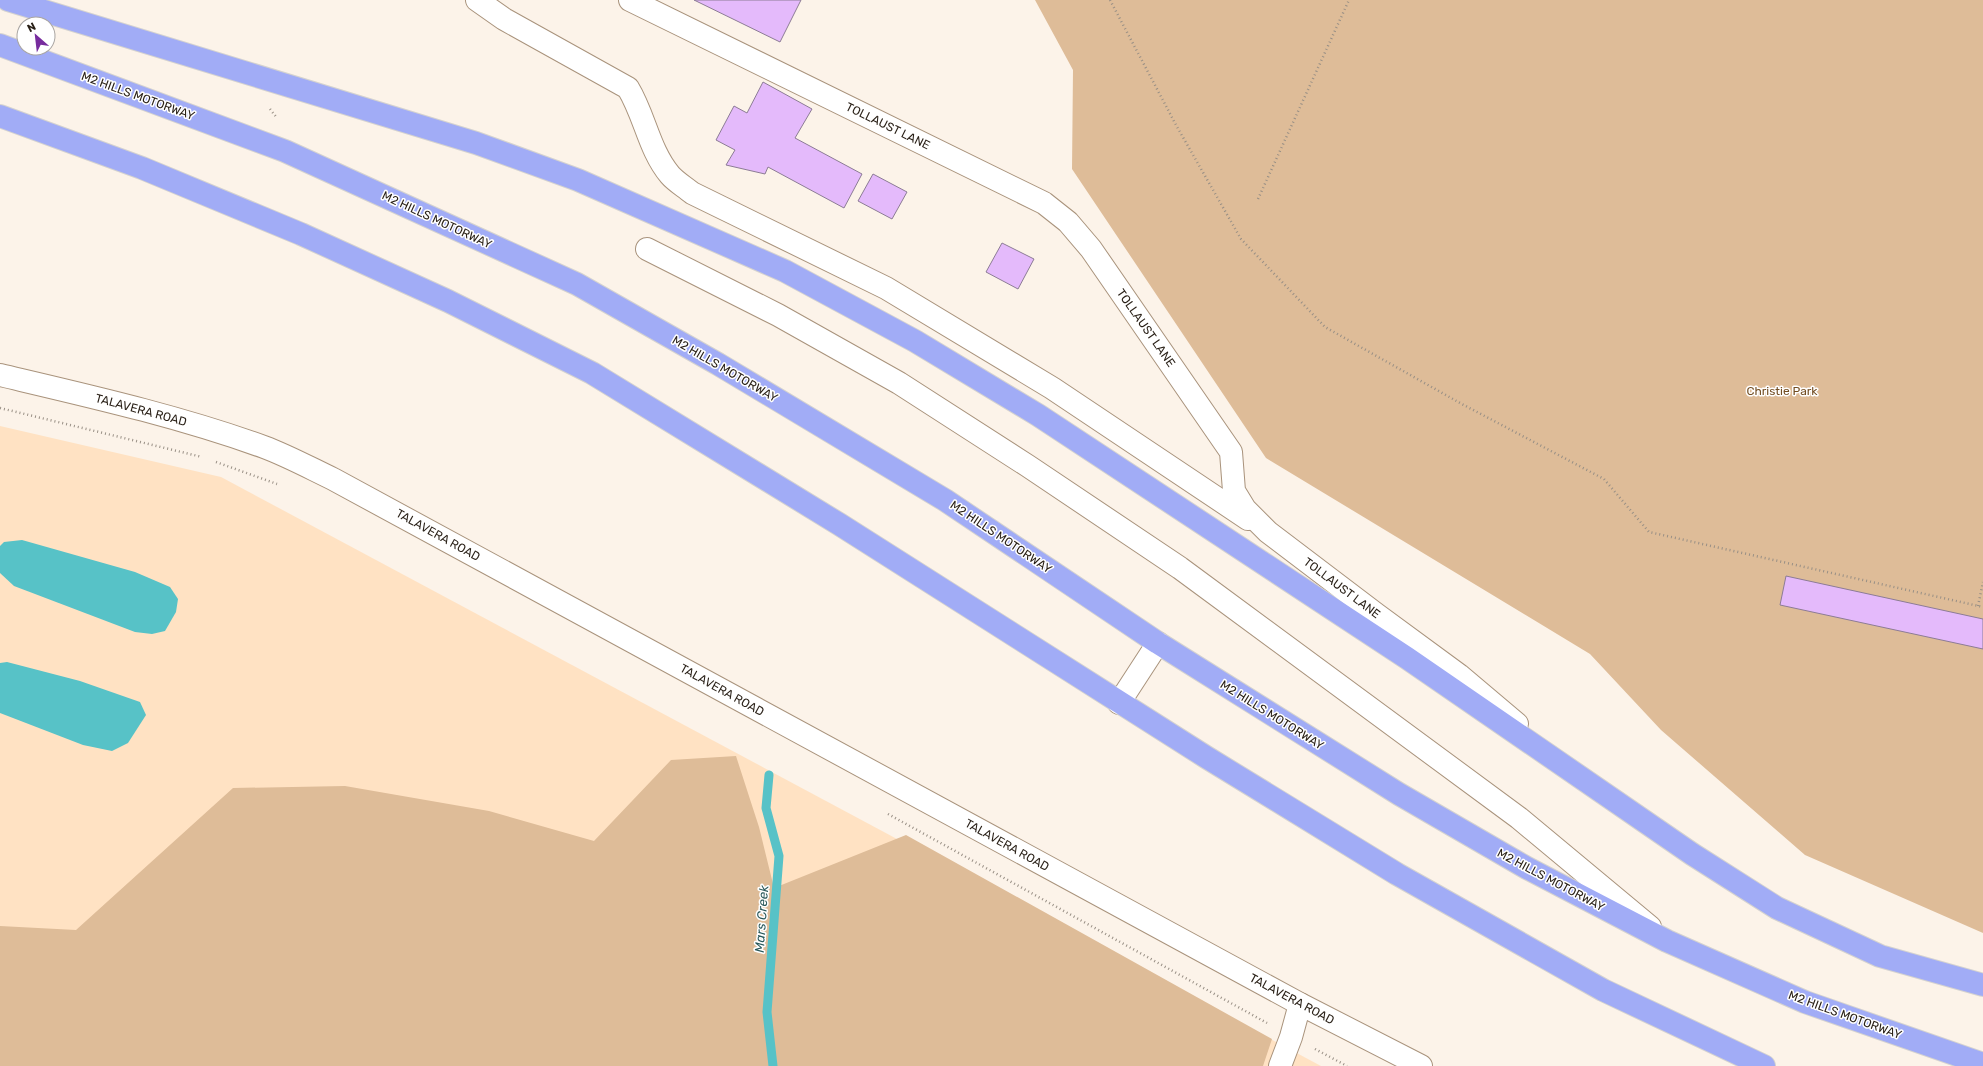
<svg xmlns="http://www.w3.org/2000/svg" width="1983" height="1066" font-family="Rubik,sans-serif">
<style>
.built{fill:#ffe2c3}
.green{fill:#debc98}
.water{fill:#57c2c7}
.lines{fill:none;stroke-linecap:round;stroke-linejoin:round}
.stream{stroke:#57c2c7;stroke-width:9}
.building{fill:#e4bafb;stroke:#8c7c95}
.minor-casing{stroke:#a9937c;stroke-width:24}
.highway-casing{stroke:#d4d2d0;stroke-width:24}
.path{stroke:#988f85;stroke-width:2.5;stroke-dasharray:1 3;stroke-linecap:butt}
.minor{stroke:#fff;stroke-width:22}
.highway{stroke:#a1acf6;stroke-width:22}
.labels{text-anchor:middle;stroke-width:3;stroke-linejoin:round;paint-order:stroke}
.street-label{font-size:12px;fill:#281f16;stroke:#fff}
.park-label{font-size:12px;fill:#724d22;stroke:#fff}
.water-label{font-size:13px;font-style:italic;fill:#29585a;stroke:#fff}
</style>
<rect width="100%" height="100%" fill="#fcf3e9"/>
<!-- built -->
<polygon class="built" points="0,426 221,477 1321,1066 0,1066"/>
<!-- green -->
<g class="green">
<polygon points="1035,0 1983,0 1983,933 1805,855 1661,730 1590,654 1266,458 1072,169 1073,70"/>
<polygon points="736,756 759,827 774,888 906,835 1272,1039 1263,1066 0,1066 0,926 76,930 233,788 345,786 489,811 594,841 671,760"/>
</g>
<!-- water -->
<g class="water">
<polygon points="22,540 135,572 170,587 178,599 176,612 165,631 152,634 135,632 14,586 0,573 0,546 4,542"/>
<polygon points="7,662 80,681 140,702 146,715 128,743 112,751 83,745 0,713 0,663"/>
</g>
<g class="lines">
<!-- stream -->
<polyline class="stream" points="769,775 766,808 779,856 767,1012 773,1066"/>
</g>
<!-- building -->
<g class="building">
<polygon points="694,0 801,0 780,42"/>
<polygon points="763,82 812,109 795,138 862,174 844,208 768,167 765,174 726,165 735,150 716,140 734,106 747,113"/>
<polygon points="873,174 907,192 892,219 858,201"/>
<polygon points="1002,243 1034,259 1018,289 986,272"/>
<polygon points="1786,576 1983,619 1983,649 1780,605"/>
</g>
<g class="lines">
<defs>
<g id="minor">
<path d="M477,0L504,19L628,88C645,116 649,150 670,175C676,182 685,187 692,193L886,288L1052,388L1248,519"/>
<polyline points="630,0 1044,203 1068,222 1091,249 1231,452 1234,491 1245,509 1268,532 1376,614 1459,675 1517,724"/>
<polyline points="647,249 778,315 899,383 1028,466 1180,568 1519,818 1650,927"/>
<path d="M0,375C89,396 178,416 264,447C288,456 310,468 333,479L1300,1004L1421,1066"/>
<polyline points="1119,703 1158,643"/>
<polyline points="1280,1066 1291,1037 1300,1004"/>
</g>
<g id="highway">
<polyline points="8,0 476,143 578,180 785,271 915,341 1038,415 1407,658 1692,854 1777,908 1880,956 1983,985"/>
<polyline points="0,45 285,151 577,284 718,364 945,500 1158,643 1399,794 1527,868 1667,941 1805,1002 1983,1064"/>
<polyline points="0,116 142,168 301,234 448,301 592,373 839,524 1206,757 1397,874 1603,990 1764,1066"/>
</g>
</defs>
<!-- minor casing -->
<use href="#minor" class="minor-casing"/>
<!-- highway casing -->
<use href="#highway" class="highway-casing"/>
<!-- path -->
<g class="path">
<polyline points="1110,0 1176,125 1241,239 1325,327 1460,403 1604,479 1649,532 1983,607"/>
<polyline points="270,109 277,118"/>
<polyline points="1258,199 1349,0"/>
<polyline points="0,408 202,457"/>
<polyline points="216,462 277,484"/>
<polyline points="1978,606 1983,582"/>
<polyline points="888,814 1267,1023"/>
<polyline points="1315,1049 1347,1066"/>
</g>
<!-- minor -->
<use href="#minor" class="minor"/>
<!-- highway -->
<use href="#highway" class="highway"/>
</g>
<g class="labels">
<!-- street labels -->
<g class="street-label">
<text transform="translate(138 96) rotate(20)" y="4">M2 HILLS MOTORWAY</text>
<text transform="translate(888 126) rotate(26)" y="4">TOLLAUST LANE</text>
<text transform="translate(437 220) rotate(25)" y="4">M2 HILLS MOTORWAY</text>
<text transform="translate(1146 328) rotate(55)" y="4">TOLLAUST LANE</text>
<text transform="translate(725 369) rotate(30)" y="4">M2 HILLS MOTORWAY</text>
<text transform="translate(141 410) rotate(15)" y="4">TALAVERA ROAD</text>
<text transform="translate(438 535) rotate(29)" y="4">TALAVERA ROAD</text>
<text transform="translate(1001 537) rotate(34)" y="4">M2 HILLS MOTORWAY</text>
<text transform="translate(1342 588) rotate(37)" y="4">TOLLAUST LANE</text>
<text transform="translate(722 690) rotate(29)" y="4">TALAVERA ROAD</text>
<text transform="translate(1272 715) rotate(32)" y="4">M2 HILLS MOTORWAY</text>
<text transform="translate(1007 845) rotate(29)" y="4">TALAVERA ROAD</text>
<text transform="translate(1551 880) rotate(28)" y="4">M2 HILLS MOTORWAY</text>
<text transform="translate(1292 999) rotate(28)" y="4">TALAVERA ROAD</text>
<text transform="translate(1845 1015) rotate(20)" y="4">M2 HILLS MOTORWAY</text>
</g>
<!-- park labels -->
<g class="park-label">
<text x="1782" y="395">Christie Park</text>
</g>
<!-- water labels -->
<g class="water-label">
<text transform="translate(761 919) rotate(-86)" y="5">Mars Creek</text>
</g>
</g>
<!-- north arrow -->
<g transform="translate(36 36) rotate(332)"><circle r="19" fill="#ffffff" stroke="#a9a5a2"/>
<path d="M0-3L7 15L0 10L-7 15Z" fill="#772c9e"/>
<text y="-6" font-size="11" font-weight="bold" text-anchor="middle" fill="#281f16">N</text>
</g>
</svg>
